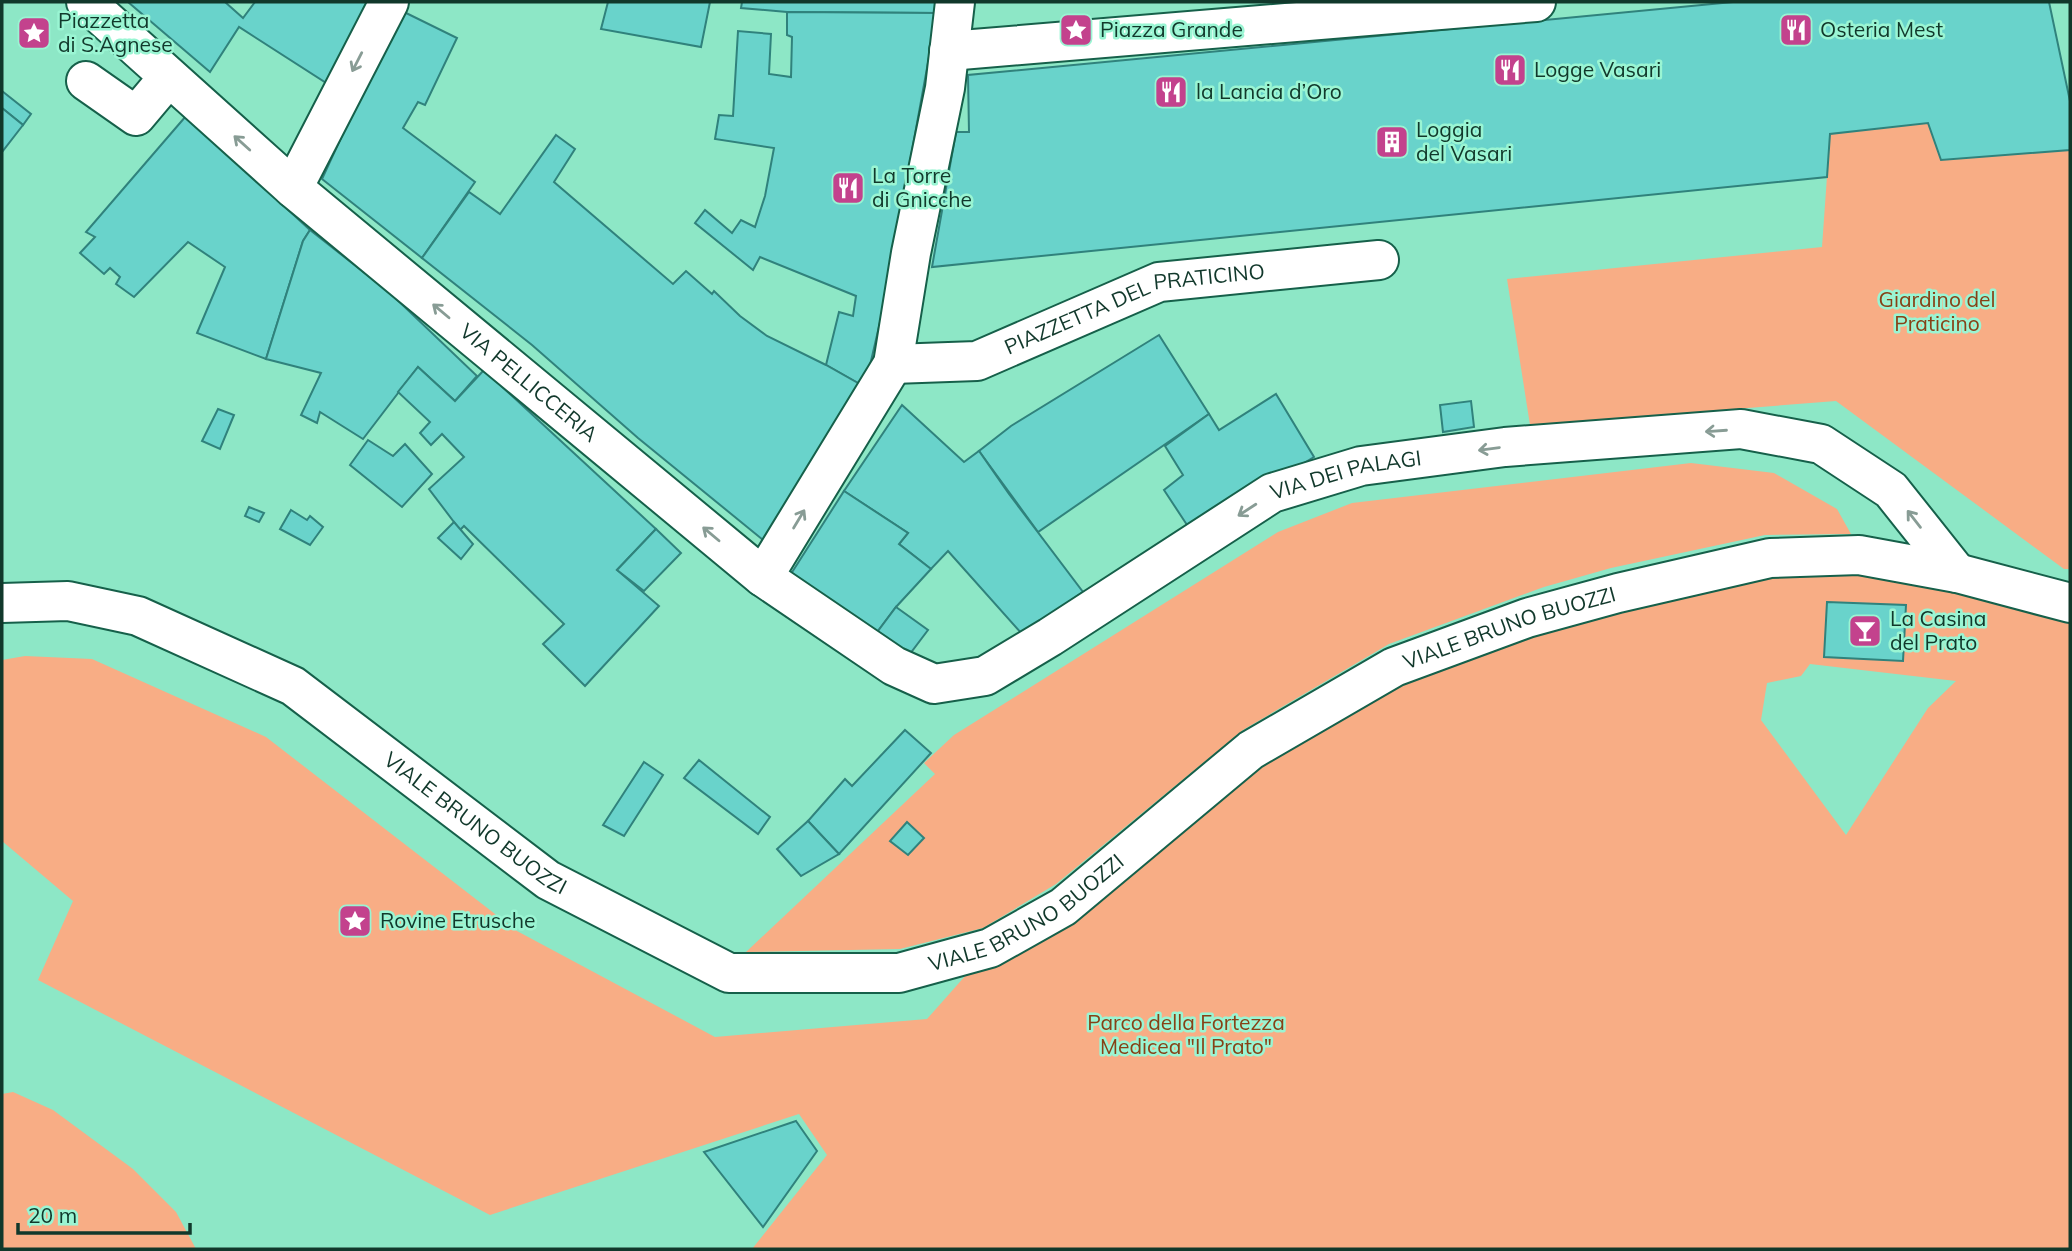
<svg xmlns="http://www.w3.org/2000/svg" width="2072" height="1251" font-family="Mulish,sans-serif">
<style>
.green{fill:#f8ad85;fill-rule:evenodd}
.building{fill:#69d3cb;stroke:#30827c;stroke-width:2}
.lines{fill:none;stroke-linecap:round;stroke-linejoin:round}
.minor-casing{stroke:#16604a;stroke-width:42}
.minor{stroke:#fff;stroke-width:38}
.oneway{stroke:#889c95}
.labels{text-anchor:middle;stroke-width:5;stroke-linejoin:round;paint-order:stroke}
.poi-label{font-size:21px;fill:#11382b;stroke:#9af5d3;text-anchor:start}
.park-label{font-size:21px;fill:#874116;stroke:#9af5d3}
.street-label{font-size:21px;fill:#11382b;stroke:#9af5d3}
</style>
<rect width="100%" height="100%" fill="#8de7c6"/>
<!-- green -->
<g class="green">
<polygon points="1928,123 1941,160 2070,150 2070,569 2064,569 1836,401 1530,425 1507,279 1822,247 1830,134"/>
<polygon points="1691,463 1774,473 1837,509 1851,534 1765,535 1611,568 1544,587 1389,644 1243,730 1056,884 983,928 900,949 746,952 935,774 924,763 954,735 1278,532 1352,503"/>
<path d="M1770,558L2070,603V1249H752L827,1155L799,1114L490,1215L38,980L73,901L2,841V660L25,656L92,659L266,737L517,931L715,1037L927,1019L990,948L1394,667ZM1827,602L1905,606L1903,661L1824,657ZM1810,664L1956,681L1928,708L1846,835L1761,720L1767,683L1801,676Z"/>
<polygon points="13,1092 53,1110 133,1169 176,1212 196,1249 2,1249 2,1094"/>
</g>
<!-- building -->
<g class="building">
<polygon points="128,2 225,2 243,18 255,2 372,2 331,86 239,27 210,72"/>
<polygon points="608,2 710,2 701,47 601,29"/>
<polygon points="742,2 939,2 937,13 787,12 741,8"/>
<polygon points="1733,2 2049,2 2070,101 2070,150 1941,160 1928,123 1830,134 1827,177 932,267 956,132 969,132 968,75"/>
<polygon points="400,10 457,38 425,105 418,102 403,128 475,182 422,258 322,179"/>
<polygon points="787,12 937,13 884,305 865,387 826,365 839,312 853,316 856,296 760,257 753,270 695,223 705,210 732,233 741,220 755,227 765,196 774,148 715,139 719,115 733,116 738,31 771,34 769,74 791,77 792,37 787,35"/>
<polygon points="2,91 31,114 23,125 2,108"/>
<polygon points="2,108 23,125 2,152"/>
<polygon points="186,116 310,230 303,241 266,359 197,333 225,267 188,242 134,297 116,284 120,277 110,268 104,274 80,253 95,237 86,232"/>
<polygon points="556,135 575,149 554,182 673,284 686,271 712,294 714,291 740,316 767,336 826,365 865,387 768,544 638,438 532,345 422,258 469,192 500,214"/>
<polygon points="310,230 389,292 477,376 455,401 418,367 363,439 320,412 317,423 301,415 321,373 266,359 303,241"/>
<polygon points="1159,335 1209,414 1038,532 979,451 1011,426"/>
<polygon points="418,367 455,401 484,370 656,529 617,570 659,606 585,686 543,644 564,624 464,526 460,530 429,489 464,457 442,434 431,445 420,433 430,422 398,392"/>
<polygon points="1276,394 1314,457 1191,531 1164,490 1183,475 1165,446 1209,414 1219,430"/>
<polygon points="1471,401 1474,427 1443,432 1440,405"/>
<polygon points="902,405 964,462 979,451 1009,494 1083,592 1022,634 948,551 931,569 899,544 908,533 844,491"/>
<polygon points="218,409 234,415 220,449 202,441"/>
<polygon points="368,440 393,456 405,444 432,474 402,507 350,465"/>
<polygon points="844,491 908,533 899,544 931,569 896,607 872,639 789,577"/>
<polygon points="249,507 264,513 259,522 245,516"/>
<polygon points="291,510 307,520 310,516 323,527 310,545 280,529"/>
<polygon points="454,522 473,544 461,559 438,538"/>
<polygon points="656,529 681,553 644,591 617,570"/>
<polygon points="1827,602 1906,605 1903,661 1824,657"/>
<polygon points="896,607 928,630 903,663 872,639"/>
<polygon points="905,730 931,753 839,854 808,821 845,779 852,786"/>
<polygon points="699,760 770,817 758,834 684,778"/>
<polygon points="644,762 663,775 624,836 603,825"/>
<polygon points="808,821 839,854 801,876 777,849"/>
<polygon points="907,822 924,838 908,855 890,841"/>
<polygon points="796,1121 817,1151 763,1227 704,1152"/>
</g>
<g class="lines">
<defs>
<g id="minor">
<path id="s1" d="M86,2L293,188L763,577L894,666L934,684L985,676L1050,637L1272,493L1361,466L1505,447L1741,429L1821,444L1891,490L1957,573"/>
<polyline points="949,51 1536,2"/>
<polyline points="86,81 136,116 168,78"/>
<polyline points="293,188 389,2"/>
<path id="s2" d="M893,364L977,361L1159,282L1379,260"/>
<polyline points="763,577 893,364 911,253 945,88 955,2"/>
<path id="s3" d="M2,603L68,601L138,616L293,686L548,880L729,973H899L990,948L1063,907L1251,750L1394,667L1527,618L1618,593L1770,558L1859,555L1957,573L2070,603"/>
</g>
</defs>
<!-- minor casing -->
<use href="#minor" class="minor-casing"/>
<!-- minor -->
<use href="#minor" class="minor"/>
</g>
<!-- one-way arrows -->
<defs><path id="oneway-shaft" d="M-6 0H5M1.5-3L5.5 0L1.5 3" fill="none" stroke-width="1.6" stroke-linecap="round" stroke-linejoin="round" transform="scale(1.75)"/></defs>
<g class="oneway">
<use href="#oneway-shaft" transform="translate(357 62) rotate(117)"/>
<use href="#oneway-shaft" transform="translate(242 143) rotate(-138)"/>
<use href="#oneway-shaft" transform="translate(441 311) rotate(-140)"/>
<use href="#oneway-shaft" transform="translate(1716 431) rotate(176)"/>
<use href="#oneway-shaft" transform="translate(1489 449) rotate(172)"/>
<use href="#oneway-shaft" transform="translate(1247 510) rotate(147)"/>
<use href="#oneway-shaft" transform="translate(799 519) rotate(-59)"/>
<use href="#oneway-shaft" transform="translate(1914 519) rotate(-128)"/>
<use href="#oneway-shaft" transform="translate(711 534) rotate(-140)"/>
</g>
<!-- icons -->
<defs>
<symbol id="sight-square" viewBox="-11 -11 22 22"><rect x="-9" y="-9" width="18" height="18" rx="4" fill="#c3428d" stroke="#9af5d3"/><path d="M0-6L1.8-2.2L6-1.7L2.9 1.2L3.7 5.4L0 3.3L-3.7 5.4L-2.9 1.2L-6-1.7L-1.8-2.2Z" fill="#fff"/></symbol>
<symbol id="restaurant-square" viewBox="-11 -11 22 22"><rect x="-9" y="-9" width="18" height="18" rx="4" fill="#c3428d" stroke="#9af5d3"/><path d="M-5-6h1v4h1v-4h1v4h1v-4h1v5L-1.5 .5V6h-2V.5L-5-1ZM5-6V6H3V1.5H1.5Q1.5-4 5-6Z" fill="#fff"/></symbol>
<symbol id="building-square" viewBox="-11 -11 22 22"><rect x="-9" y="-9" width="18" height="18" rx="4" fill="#c3428d" stroke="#9af5d3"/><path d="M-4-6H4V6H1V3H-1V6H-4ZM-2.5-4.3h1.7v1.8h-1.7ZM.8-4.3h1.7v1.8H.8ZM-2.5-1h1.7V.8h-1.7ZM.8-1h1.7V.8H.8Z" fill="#fff"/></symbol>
<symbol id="bar-square" viewBox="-11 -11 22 22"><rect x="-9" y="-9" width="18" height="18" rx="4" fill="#c3428d" stroke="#9af5d3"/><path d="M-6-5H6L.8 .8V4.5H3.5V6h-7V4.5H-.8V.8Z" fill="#fff"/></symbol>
</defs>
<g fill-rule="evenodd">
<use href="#sight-square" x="1057" y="11" width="38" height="38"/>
<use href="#restaurant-square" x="1777" y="11" width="38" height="38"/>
<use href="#sight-square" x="15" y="14" width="38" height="38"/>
<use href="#restaurant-square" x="1491" y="51" width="38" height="38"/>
<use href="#restaurant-square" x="1152" y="73" width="38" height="38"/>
<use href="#building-square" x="1373" y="123" width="38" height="38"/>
<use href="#restaurant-square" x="829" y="169" width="38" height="38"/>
<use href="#bar-square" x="1846" y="612" width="38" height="38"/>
<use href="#sight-square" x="336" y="902" width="38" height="38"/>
</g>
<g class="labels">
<!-- poi labels -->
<g class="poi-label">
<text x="58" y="28">Piazzetta<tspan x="58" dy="24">di S.Agnese</tspan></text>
<text x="1100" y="37">Piazza Grande</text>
<text x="1820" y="37">Osteria Mest</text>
<text x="1534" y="77">Logge Vasari</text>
<text x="1196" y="99">la Lancia d’Oro</text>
<text x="1416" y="137">Loggia<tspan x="1416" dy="24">del Vasari</tspan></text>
<text x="872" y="183">La Torre<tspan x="872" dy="24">di Gnicche</tspan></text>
<text x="1890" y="626">La Casina<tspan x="1890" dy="24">del Prato</tspan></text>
<text x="380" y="928">Rovine Etrusche</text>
</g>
<!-- park labels -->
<g class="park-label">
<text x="1937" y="307">Giardino del<tspan x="1937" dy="24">Praticino</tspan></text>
<text x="1186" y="1030">Parco della Fortezza<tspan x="1186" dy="24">Medicea "Il Prato"</tspan></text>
</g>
<!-- street labels -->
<g class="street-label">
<text dy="7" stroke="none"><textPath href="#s2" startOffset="252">PIAZZETTA DEL PRATICINO</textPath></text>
<text dy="7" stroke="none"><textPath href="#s1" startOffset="584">VIA PELLICCERIA</textPath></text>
<text dy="7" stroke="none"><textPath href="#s1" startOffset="1559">VIA DEI PALAGI</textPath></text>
<text dy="7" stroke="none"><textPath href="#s3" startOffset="1712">VIALE BRUNO BUOZZI</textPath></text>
<text dy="7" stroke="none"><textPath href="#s3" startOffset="536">VIALE BRUNO BUOZZI</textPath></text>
<text dy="7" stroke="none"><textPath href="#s3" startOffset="1144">VIALE BRUNO BUOZZI</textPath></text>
</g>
</g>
<!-- border -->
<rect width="2072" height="1251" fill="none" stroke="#11382b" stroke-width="7"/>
<!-- scale -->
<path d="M18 1223v10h172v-10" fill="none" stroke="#11382b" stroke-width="3.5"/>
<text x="28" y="1223" font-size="21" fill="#11382b" stroke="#9af5d3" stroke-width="5" paint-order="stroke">20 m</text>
</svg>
